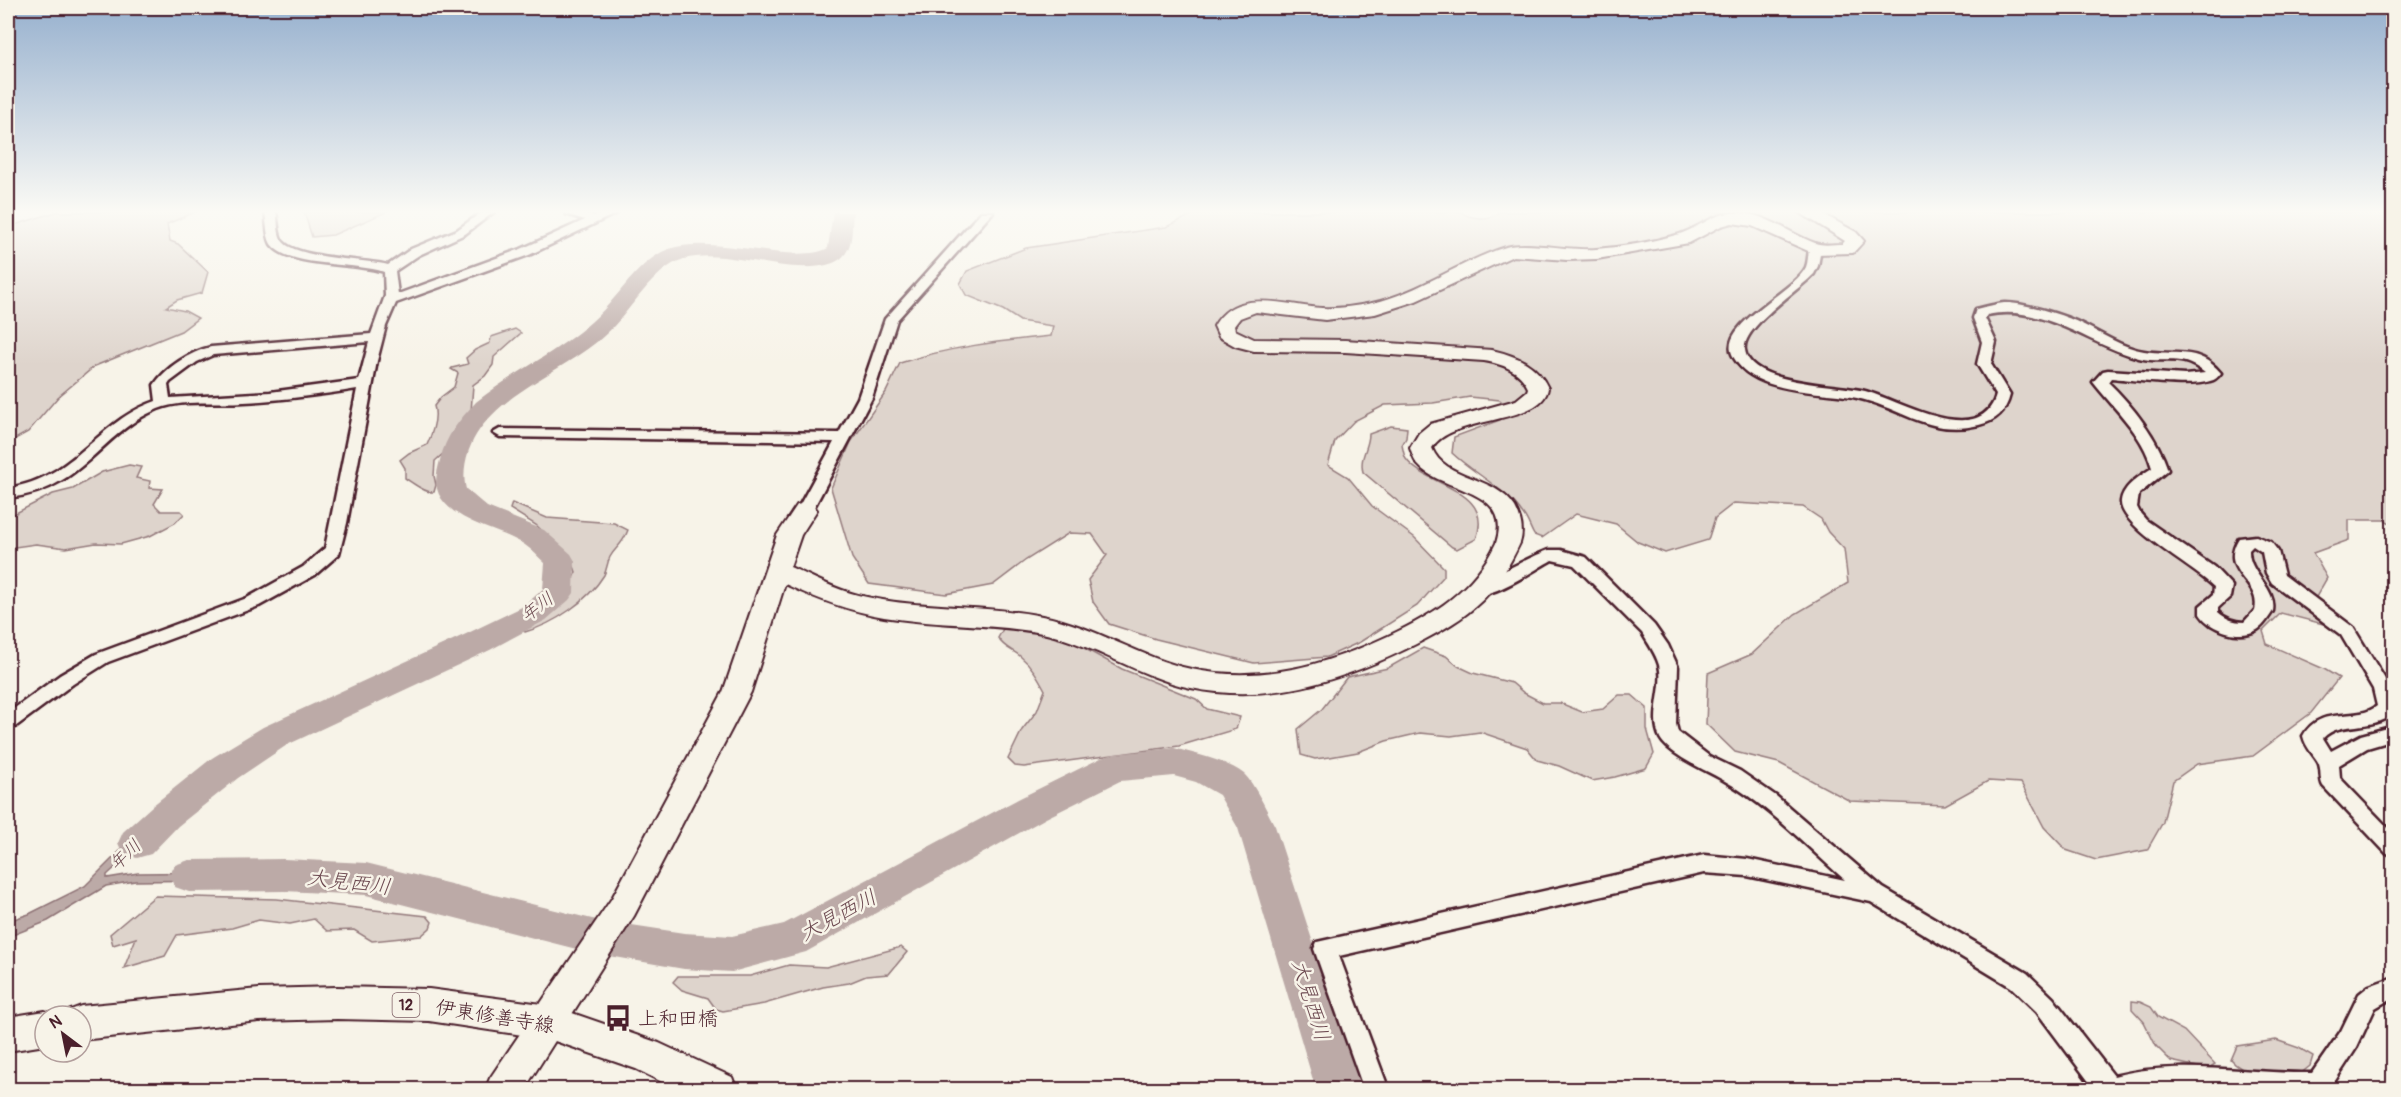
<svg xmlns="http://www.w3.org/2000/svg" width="2401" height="1097" font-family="Pangolin,'Klee One',sans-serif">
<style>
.green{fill:#ded4cc;stroke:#947a7c;stroke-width:1.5}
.water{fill:#bcaaa7;stroke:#8e7275;stroke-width:1.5}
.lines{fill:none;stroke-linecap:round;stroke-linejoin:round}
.river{fill:#bcaaa7;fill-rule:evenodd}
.street-casing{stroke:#4a1f2b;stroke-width:5}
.secondary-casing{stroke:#4a1f2b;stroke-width:4}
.primary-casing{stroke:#4a1f2b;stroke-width:4}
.street{fill:#f7f3e8;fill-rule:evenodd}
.secondary{fill:#f7f3e8;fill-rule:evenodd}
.primary{fill:#f7f3e8;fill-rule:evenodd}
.labels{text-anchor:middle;stroke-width:5;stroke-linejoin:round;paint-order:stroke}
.shield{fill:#f7f3e8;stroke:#7e5f64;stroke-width:1.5}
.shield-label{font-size:15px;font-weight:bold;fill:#4a1f2b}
.water-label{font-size:18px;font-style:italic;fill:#6c4950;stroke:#f7f3e8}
.near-street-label{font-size:20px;fill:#4a1f2b;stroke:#f7f3e8}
.near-poi-label{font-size:20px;fill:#4a1f2b;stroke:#f7f3e8;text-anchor:start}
.near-water-label{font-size:21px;font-style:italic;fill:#6c4950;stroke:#f7f3e8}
</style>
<rect width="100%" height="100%" fill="#f7f3e8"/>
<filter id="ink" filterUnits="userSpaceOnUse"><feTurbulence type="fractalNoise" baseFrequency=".0167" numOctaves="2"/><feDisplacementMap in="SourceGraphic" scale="12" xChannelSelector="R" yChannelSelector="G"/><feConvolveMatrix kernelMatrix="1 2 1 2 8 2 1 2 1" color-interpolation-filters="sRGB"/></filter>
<g filter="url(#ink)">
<!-- green -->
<g class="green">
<polygon points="56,212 195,212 167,224 170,241 178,244 208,272 202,293 177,300 166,307 185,311 198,318 181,331 95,366 58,397 28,432 8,443 8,227"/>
<polygon points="304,212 386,212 333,235 312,237"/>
<path d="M1209,212H1461C1471,219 1489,221 1499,212H2393V524L2384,520H2349V540L2313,553L2327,578L2316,597L2323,624L2281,613L2263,631L2267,644L2324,669L2339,678L2311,713L2253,756L2197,764L2173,781L2163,822L2147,850L2096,860L2066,850L2044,827L2021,783L1988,781L1945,805L1850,801L1779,763L1735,752L1706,724L1708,673L1752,654L1795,614L1848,583L1844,549L1828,532L1821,519L1803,507L1734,503L1715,518L1708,540L1665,553L1638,542L1616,524L1576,514L1542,538L1534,535C1530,528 1528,520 1523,514C1508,490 1473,473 1452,453L1454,437L1500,420L1508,409L1500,400L1470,397L1433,403L1385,405L1354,421L1335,441L1328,465L1348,477L1372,506L1414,537L1444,568V576L1417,606L1360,642L1327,657L1254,663L1156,639L1109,624L1093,602L1088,580L1107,555L1092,534L1069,533L1026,560L993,585L946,594L869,584L852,558L831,488L851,442L886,392L900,363C948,347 1001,341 1051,336L1053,326L1020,321L1003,310L966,295L960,284L967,271L1026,248L1166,227L1194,214Z"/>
<path d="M515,329L521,333L494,357L493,365L485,376L473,385L471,412L450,439L446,451L435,461L434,476L436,485L434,492C425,493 413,483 405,478V468L400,460L409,453L427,445C432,434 438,418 434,406L441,397L454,387L458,373L451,369L452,368L468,364L466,358L475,350L490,343L491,337Z"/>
<path d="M1391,426L1407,428L1406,438L1402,445C1403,449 1404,456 1406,459C1426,487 1495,489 1476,539L1457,549L1452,547L1363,472C1359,457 1369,448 1369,434Z"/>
<polygon points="129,465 141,467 136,478 150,481 149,488 163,489 154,504 161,511 181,511 184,514 175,523 150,536 121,544 96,543 66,548 36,544 8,548 8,517 53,494 73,489 102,472"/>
<path d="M512,503L547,518L614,523L628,530C622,546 616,546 610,557C607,563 607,569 604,575C588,601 554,624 525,632L518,628C545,613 563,601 576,572L571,558L536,525L510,509Z"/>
<path d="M1003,629H1029L1071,641L1122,669L1196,699L1207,709L1240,717L1236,729L1179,746L1024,767L1015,766L1008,759L1022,730L1037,711L1045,690C1038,677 1032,666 1020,656C1011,649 1004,648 998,638Z"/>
<polygon points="1423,648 1446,656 1458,666 1473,673 1512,683 1524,693 1543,703 1560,703 1582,712 1603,709 1619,695 1632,695 1647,708 1647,729 1654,754 1646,768 1615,777 1592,781 1559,766 1537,760 1527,748 1480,732 1451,736 1420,733 1386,741 1358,752 1330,757 1315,759 1301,755 1298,729 1322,709 1347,677 1388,668"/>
<polygon points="155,896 277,899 427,916 432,922 430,928 421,936 372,941 354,930 327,931 314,919 290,924 259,920 232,928 177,935 165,956 124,968 136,938 113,945 110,934"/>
<polygon points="901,947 907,952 889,974 866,976 849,983 823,987 764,1004 723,1011 716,1009 708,998 682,990 673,982 678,976 750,976 789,965 826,967"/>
<polygon points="2132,1001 2140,1002 2151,1007 2158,1017 2184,1031 2215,1064 2207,1069 2171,1061 2156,1046 2144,1022 2132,1009"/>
<path d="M2276,1040L2299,1048L2313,1056L2310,1066L2301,1073C2278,1073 2246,1079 2231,1060L2237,1046Z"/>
</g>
<!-- water -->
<polygon class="water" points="164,812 172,815 107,875 107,878 138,873 232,872 227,880 135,881 106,886 48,921 8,937 8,921 29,914 85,886 134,837"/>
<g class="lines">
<!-- river -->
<g class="river">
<path d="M833,212H853C851,231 855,254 833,263C790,278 728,247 684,259C654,267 629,314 606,334C568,369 511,387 480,429C468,445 461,470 466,489L487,507L544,530L571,554L575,561L574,593L569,600L546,620L490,650L287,745L238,778L178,826L151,854L137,858L123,854L118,843L123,832L152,806L212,758L263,727L466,634L524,606L543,589L545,563C537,556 530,547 520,542C496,528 439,519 436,483C436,475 438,468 440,460C446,436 459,420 476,402C519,368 572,346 609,304C626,285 644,258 669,249C714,234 796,266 828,248Z"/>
<path d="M1174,748C1197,755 1224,759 1244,774C1254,783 1268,813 1275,826L1361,1090H1316L1238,828L1219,795L1196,782L1174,776L1120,781L1046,818L806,952L732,972L684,969L592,953L366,895L284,891L189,892L175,887L169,876L175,865L189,860L284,859L366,863L592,919L684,933L732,936L784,924L1020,798L1101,758L1114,754Z"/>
</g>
<defs>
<g id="street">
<path d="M265,212H276C278,220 277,231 281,239C291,259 367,259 388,265L411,249L457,230L482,212H494L465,234L419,255L395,271L398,294L521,249L585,220L566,214L565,212H581L595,216L604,212H619L529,255L396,303L386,326L377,361L347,523L339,554L315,575L259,606L108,662L73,684L15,727L8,729V713L60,675L96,654L247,598L303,567L325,548L357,389C320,395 282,400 244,402C217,404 184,399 158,409C98,434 84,490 8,498V488C76,478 97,421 156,401L154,385C166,367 190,352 211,347L371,334L385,296L384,272C357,262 288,268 271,244C266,235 267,221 265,212ZM369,342L359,380L270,392L170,398L168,385L170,382L197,362L213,355Z"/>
<polygon points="981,212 993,212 897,320 872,398 811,513 805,515 797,510 834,442 500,437 493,433 500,429 839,433 858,398 885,319"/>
<path d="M1815,245L1821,249L1818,266L1814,274C1799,290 1741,328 1745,350C1750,385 1838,384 1865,391C1896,399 1981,450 1996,395L1977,364L1982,342L1973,318L1976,309C1985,307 1995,304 2004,303C2023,302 2067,316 2084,325C2104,335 2122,347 2144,351C2173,356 2198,345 2221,373C2218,377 2215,380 2210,381C2189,388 2136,380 2111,378L2108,382C2132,405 2158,438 2168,470L2139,494L2137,507L2140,513L2146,520L2214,567L2232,586L2230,597L2218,608V612C2226,619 2234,622 2244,622L2255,610C2262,581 2217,573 2239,538L2256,536L2271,542L2278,551L2284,575L2353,627L2391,689L2394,713C2369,733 2342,719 2323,738L2331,751L2361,735L2394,726V740L2367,748L2339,765L2340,778L2394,834V856L2387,854L2323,786C2319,779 2322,769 2318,762C2312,752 2306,748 2303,736C2321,704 2355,723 2377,706L2373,689L2341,635L2272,583L2266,573L2262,552L2253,546L2249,550C2248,574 2277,587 2273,611C2269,617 2264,626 2257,630C2240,640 2210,630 2200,614V606L2213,595L2214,587C2196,568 2118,526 2121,501C2123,486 2140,476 2152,468C2143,434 2114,409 2093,382L2103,371L2108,370L2185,375L2205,373C2179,352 2166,365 2139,358C2088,345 2043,303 1987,315L1985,318L1996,342L1991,364L2010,395C2006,412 1996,421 1979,425C1929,437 1902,408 1857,398C1821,390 1750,395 1732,354C1719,324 1796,290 1806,267C1808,262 1808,255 1809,249Z"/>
<path d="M1549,550H1561L1586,557L1654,625L1668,645L1678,667L1676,724L1678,732L1709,756L1740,771L1776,796L1883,888L2027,973L2053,998L2114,1076C2179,1059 2246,1074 2312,1073L2341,1031L2359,994L2369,986L2394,977V997L2375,1008L2357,1047L2329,1090H2092L2093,1087L2037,1012L2011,987L1871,902L1747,876L1704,873L1339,956L1389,1090H1364L1314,949L1317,942L1704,855L1747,859L1845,880C1807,847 1769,806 1725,781C1708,771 1669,755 1660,738C1649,716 1665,688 1659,665C1656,654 1648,643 1642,633L1574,565L1552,560C1534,570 1493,599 1473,594L1470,590C1473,586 1541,552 1549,550Z"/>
</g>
<path id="secondary" d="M1799,212H1819L1856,232L1864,241L1853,253L1815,254L1752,226L1732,223L1721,226L1689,243L1597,259L1567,260L1513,256L1416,301L1375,314L1325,320L1256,312L1240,318L1234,326L1235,330L1254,339L1345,340L1492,350C1517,356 1537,364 1548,388C1543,425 1451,415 1432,448C1444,480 1495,475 1515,507C1521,518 1524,531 1520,543C1510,565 1494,591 1476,606C1456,624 1430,637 1406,649C1338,682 1267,704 1191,688C1139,677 1094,644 1042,633C990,623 936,626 884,617C849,611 817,599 785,584L751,692L634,916L524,1090H485L490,1078L612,898L723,692L777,535L797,505L805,503L813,505L817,510L801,535L790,567C813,577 834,589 858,595C918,610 981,604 1042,616C1095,626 1140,658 1191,669C1261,684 1326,665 1388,636C1433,615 1474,590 1496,543C1514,488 1442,493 1418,465C1414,461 1412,454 1410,448L1419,433L1430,424L1516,400L1527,391L1528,388C1520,370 1502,364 1484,361L1345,352L1254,351L1235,346L1219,337L1214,326C1236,286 1287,306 1322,308C1337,309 1357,306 1372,303C1419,293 1460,261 1506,247C1526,241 1570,251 1596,249C1622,247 1651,242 1676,235C1696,230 1710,215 1731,213C1762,210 1788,233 1815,243C1823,246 1834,244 1842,244L1845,241Z"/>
<g id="primary">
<polygon points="337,987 429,989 549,1005 659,1043 732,1077 737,1090 678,1090 636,1069 549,1039 429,1021 337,1019 259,1021 81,1040 81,1016 66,1016 68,1011 81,1006 259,989"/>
<polygon points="45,1011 58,1016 45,1016 45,1045 8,1051 8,1017"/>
</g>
</defs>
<!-- street casing -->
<use href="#street" class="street-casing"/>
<!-- secondary casing -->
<use href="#secondary" class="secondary-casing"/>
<!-- primary casing -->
<use href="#primary" class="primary-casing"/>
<!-- street -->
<use href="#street" class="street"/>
<!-- secondary -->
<use href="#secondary" class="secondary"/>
<!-- primary -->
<use href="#primary" class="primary"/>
</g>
</g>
<!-- sky -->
<linearGradient id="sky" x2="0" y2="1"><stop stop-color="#96b0ce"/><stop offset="0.58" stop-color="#fbfaf5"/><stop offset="1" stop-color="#fbfaf5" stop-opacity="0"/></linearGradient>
<rect width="2401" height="365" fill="url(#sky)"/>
<!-- icons -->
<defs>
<symbol id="bus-bare" viewBox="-9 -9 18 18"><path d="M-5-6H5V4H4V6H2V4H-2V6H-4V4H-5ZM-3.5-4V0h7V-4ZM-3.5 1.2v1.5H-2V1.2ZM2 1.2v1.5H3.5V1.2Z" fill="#4a1f2b" stroke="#f7f3e8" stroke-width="2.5" paint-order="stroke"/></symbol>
</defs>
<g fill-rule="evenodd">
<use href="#bus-bare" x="599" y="999" width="38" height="38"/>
</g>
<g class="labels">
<!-- shield labels -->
<rect class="shield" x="392.5" y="993" width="27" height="24" rx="4.5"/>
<g class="shield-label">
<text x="406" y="1010">12</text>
</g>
<!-- water labels -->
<g class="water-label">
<text transform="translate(537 607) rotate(-37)" y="6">年川</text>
<text transform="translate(125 855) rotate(-44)" y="6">年川</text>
</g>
<!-- near-street labels -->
<g class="near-street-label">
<text transform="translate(495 1016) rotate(9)" y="7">伊東修善寺線</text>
</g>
<!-- near-poi labels -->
<g class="near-poi-label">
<text x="638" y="1025">上和田橋</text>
</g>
<!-- near-water labels -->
<g class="near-water-label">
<text transform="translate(349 882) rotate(7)" y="7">大見西川</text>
<text transform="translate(838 915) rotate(-28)" y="7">大見西川</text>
<text transform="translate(1311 1000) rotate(73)" y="7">大見西川</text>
</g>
</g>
<!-- margin -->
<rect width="2401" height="1097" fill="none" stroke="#f7f3e8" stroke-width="30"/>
<rect x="15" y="15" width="2371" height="1067" fill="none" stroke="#4a1f2b" stroke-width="2" filter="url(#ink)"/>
<!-- north arrow -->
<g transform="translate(63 1034) rotate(328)"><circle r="28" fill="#f7f3e8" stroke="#b29e9c" stroke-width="1.5"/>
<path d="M0-4.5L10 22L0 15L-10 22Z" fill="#4a1f2b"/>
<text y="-9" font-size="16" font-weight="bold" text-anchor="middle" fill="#4a1f2b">N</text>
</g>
</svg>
